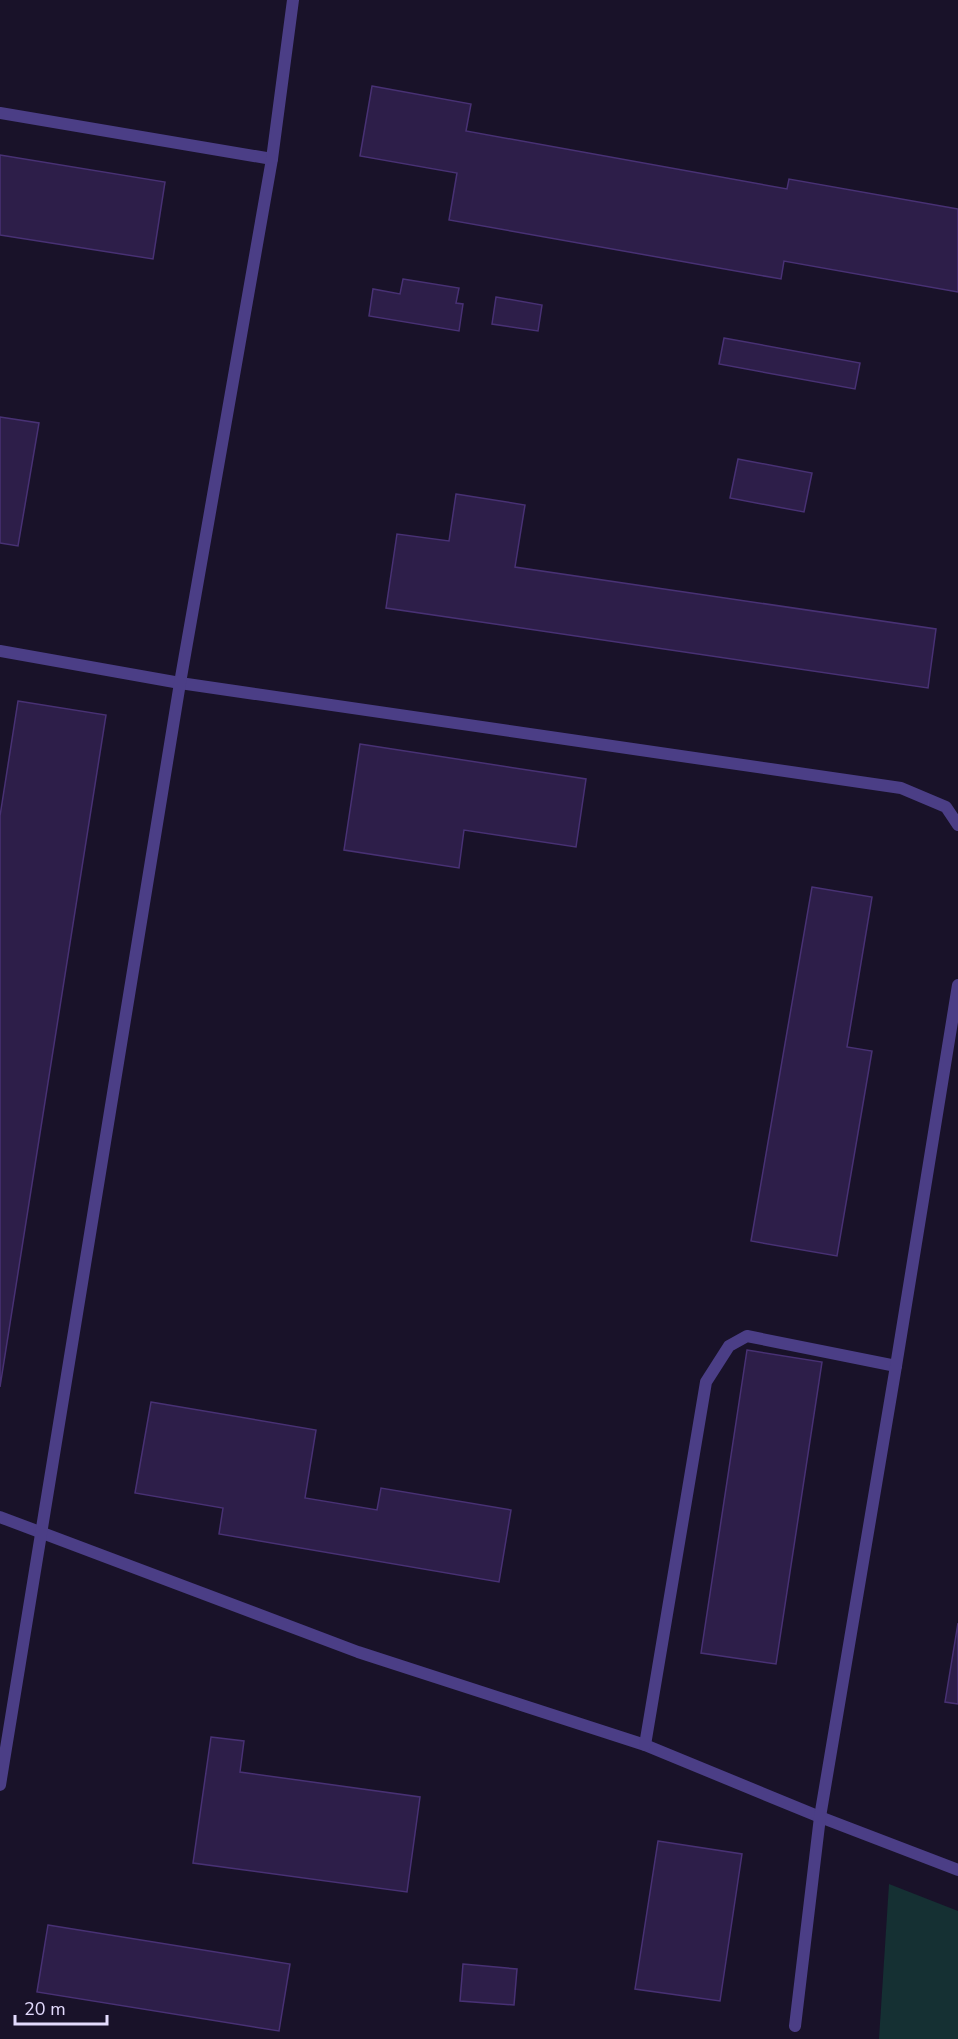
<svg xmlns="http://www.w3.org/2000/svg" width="958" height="2039" font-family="'Nunito Sans',sans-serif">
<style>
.green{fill:#153033}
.building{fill:#2d1e49;stroke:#483174;stroke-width:1.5}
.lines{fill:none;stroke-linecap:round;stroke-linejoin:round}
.lane{stroke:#4b3e86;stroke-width:12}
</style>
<rect width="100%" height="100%" fill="#191229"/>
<!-- green -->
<polygon class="green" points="889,1884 958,1911 958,2039 879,2039"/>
<!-- building -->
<g class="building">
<polygon points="372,86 471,104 466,131 787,189 789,179 958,209 958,292 784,261 781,279 449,220 457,173 360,156"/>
<polygon points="0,155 165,182 153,259 0,235"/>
<polygon points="403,279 459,288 456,303 463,304 459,331 369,316 373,289 400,294"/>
<polygon points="496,297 542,305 538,331 492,324"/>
<polygon points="724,338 860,363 855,389 719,364"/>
<polygon points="0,417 39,423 18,546 0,543"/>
<polygon points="738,459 812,473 804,512 730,498"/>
<polygon points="456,494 525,505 515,567 936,629 928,688 386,608 397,534 449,541"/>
<polygon points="18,701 106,715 0,1387 0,816"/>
<polygon points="360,744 586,779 576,847 464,830 459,868 344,850"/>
<polygon points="812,887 872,897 847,1047 872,1051 837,1256 751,1241"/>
<polygon points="747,1350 822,1362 776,1664 701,1653"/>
<polygon points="151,1402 316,1430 305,1498 377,1510 381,1488 511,1510 499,1582 219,1534 223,1508 135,1493"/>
<polygon points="958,1623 958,1704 945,1702"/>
<polygon points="211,1737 244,1741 240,1772 420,1797 407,1892 193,1863"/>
<polygon points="658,1841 742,1854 720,2001 635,1989"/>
<polygon points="48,1925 290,1964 279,2031 37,1992"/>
<polygon points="463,1964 517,1969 514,2005 460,2001"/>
</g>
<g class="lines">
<!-- lane -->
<g class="lane">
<polyline points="0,113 272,159"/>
<polyline points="0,651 180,683 901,788 946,807 958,825"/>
<polyline points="0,1517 358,1652 645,1745 820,1817 958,1870"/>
<polyline points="645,1745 706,1382 729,1346 747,1336 896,1366"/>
<polyline points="0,1785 180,683 272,159 293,0"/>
<polyline points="795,2026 820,1817 896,1366 958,985"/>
</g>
</g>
<!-- scale -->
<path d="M15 2015v9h92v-9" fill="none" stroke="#e4dbfe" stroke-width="3"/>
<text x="24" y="2015" font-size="18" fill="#e4dbfe" stroke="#191229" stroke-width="4.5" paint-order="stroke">20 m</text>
</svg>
